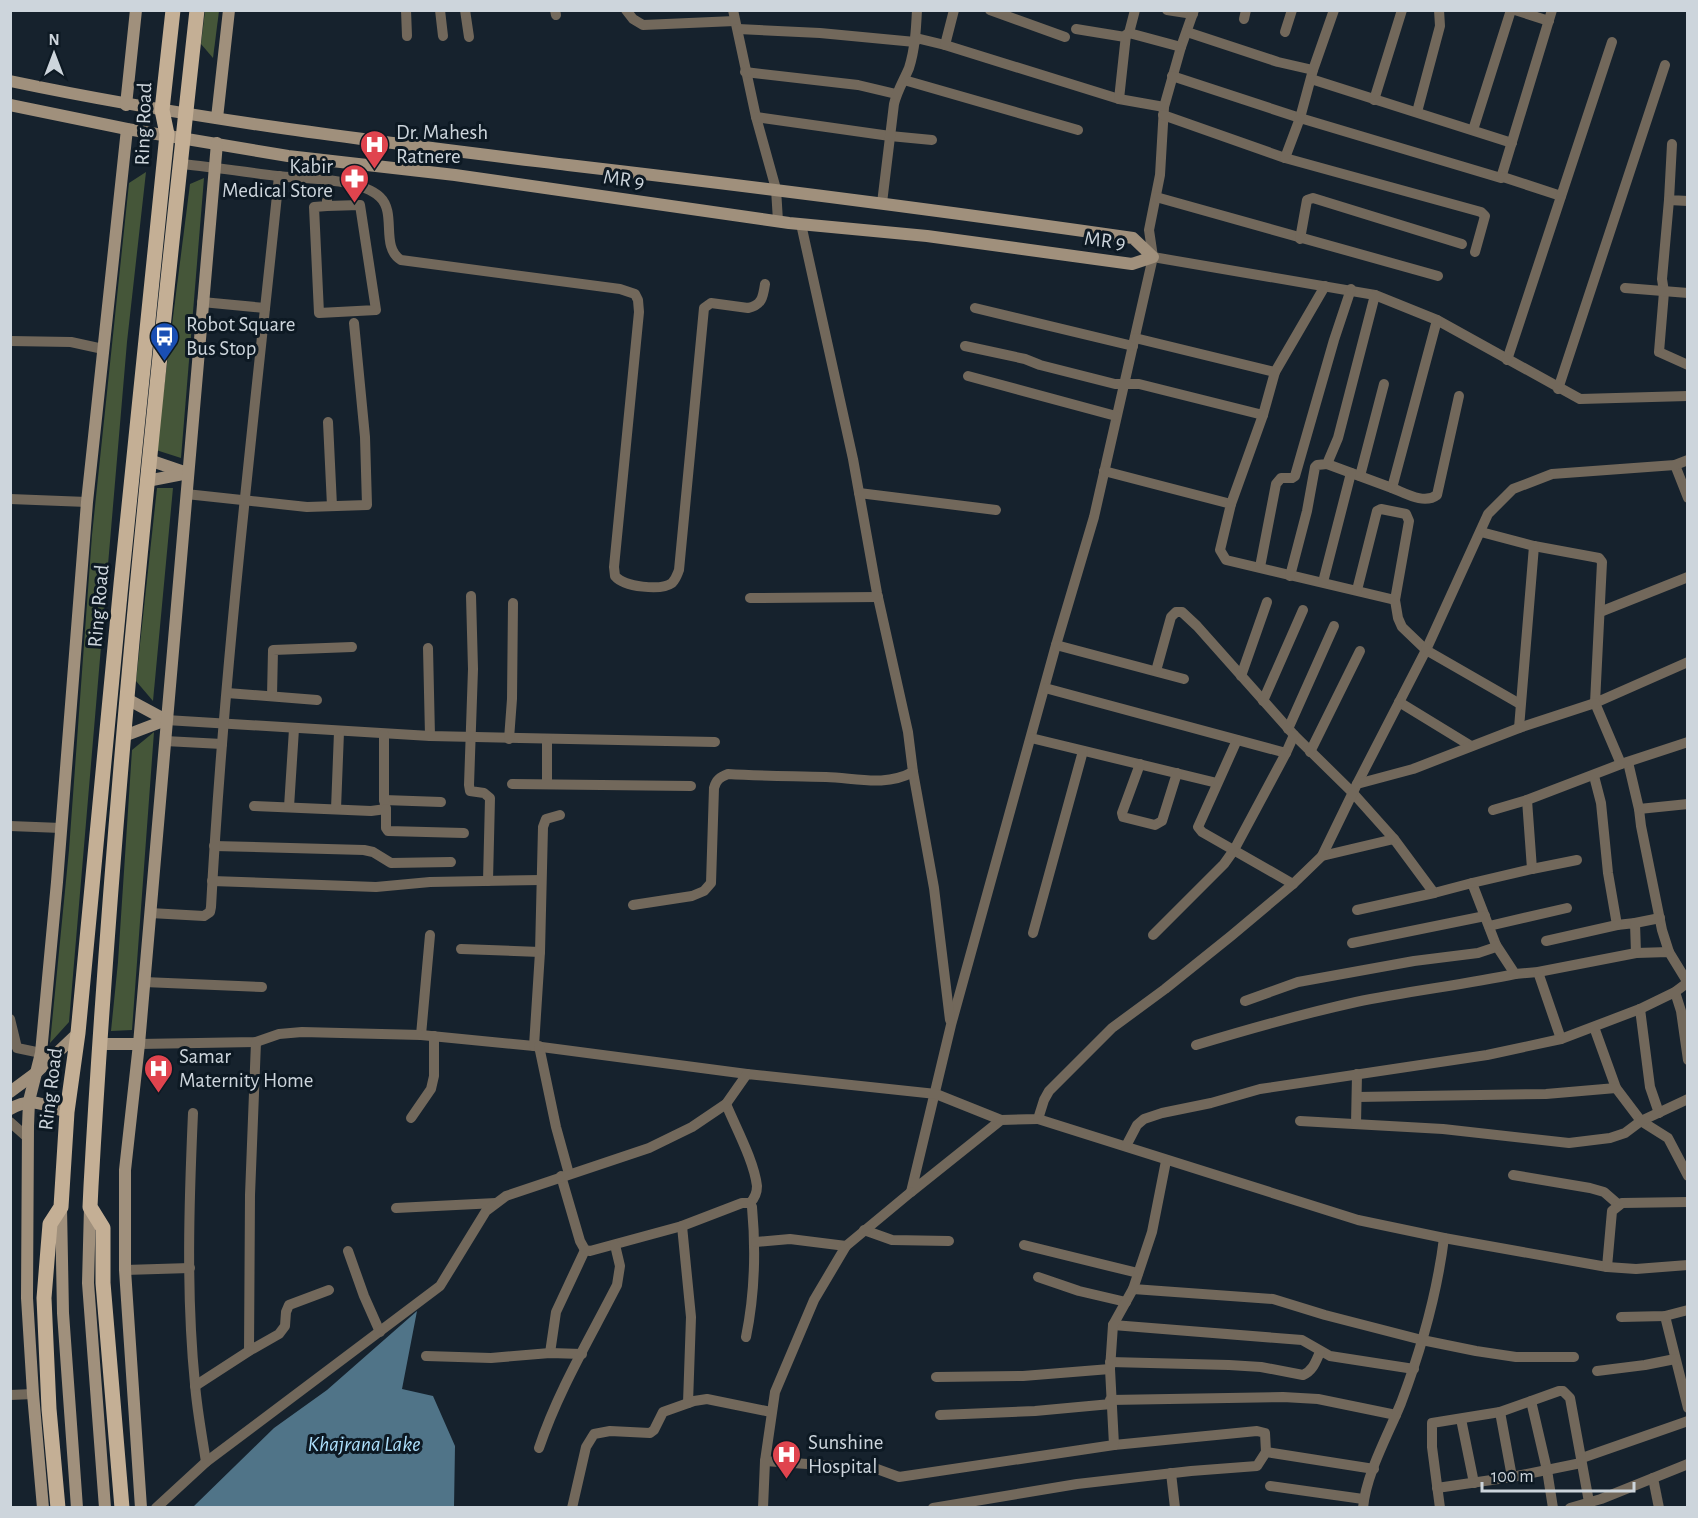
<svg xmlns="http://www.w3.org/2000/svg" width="1698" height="1518" font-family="'Alegreya Sans',sans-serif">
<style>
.forest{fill:#455639}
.water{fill:#507488}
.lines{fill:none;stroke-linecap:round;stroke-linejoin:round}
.street{stroke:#72685b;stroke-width:10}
.secondary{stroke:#a0907c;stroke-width:12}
.primary{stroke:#c4af95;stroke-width:15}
.labels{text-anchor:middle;stroke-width:6;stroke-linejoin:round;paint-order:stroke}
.street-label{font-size:21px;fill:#cdd5dc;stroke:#0d1923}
.poi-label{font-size:21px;fill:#cdd5dc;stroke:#0d1923;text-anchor:start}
.water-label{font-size:22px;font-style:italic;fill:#addffb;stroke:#0d1923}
</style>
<rect width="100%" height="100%" fill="#16222d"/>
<!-- forest -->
<g class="forest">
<polygon points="205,11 219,11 213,58 201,44"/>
<polygon points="146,172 127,342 69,1022 50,1043 69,850 92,535 129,183"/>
<polygon points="204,178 181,458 156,450 190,184"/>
<polygon points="157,488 173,488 153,701 136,681"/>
<polygon points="154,732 132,1030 111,1031 118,962 132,750"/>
</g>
<!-- water -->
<polygon class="water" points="417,1311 402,1389 433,1396 455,1446 454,1507 193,1507 274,1428 327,1390"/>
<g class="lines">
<!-- street -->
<g class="street">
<polyline points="406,10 407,36"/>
<polyline points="440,10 443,36"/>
<polyline points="465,10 469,37"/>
<polyline points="555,10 556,15"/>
<polyline points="626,10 633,19 643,25 735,21"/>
<polyline points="733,10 756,117 776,189 778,221"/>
<polyline points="990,10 1065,37"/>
<polyline points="1167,10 1193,14"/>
<polyline points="1194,10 1181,47 1164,107 1160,175 1149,230 1153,257 1094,517 1056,645 951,1025 911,1192 1001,1120 1038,1119 1044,1100 1049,1091 1112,1028 1165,989 1231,936 1293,884 1322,856 1394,839 1434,893 1472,883 1496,945 1515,974 1538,972 1636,953 1669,952 1688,983"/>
<polyline points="1515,10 1549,21"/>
<polyline points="1244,19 1246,10"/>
<polyline points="738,29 820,33 915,42"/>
<polyline points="1076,29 1125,37"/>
<polyline points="1187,32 1278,62 1313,70"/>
<polyline points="1285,32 1292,10"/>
<polyline points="1129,33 1135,10"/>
<polyline points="916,38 945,45 1119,99 1164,107"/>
<polyline points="945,45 954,10"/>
<polyline points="745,72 858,85 896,94"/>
<polyline points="1172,76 1300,118 1313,70 1334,10"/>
<polyline points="1311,79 1512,143"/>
<polyline points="904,80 1078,130"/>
<polyline points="1119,99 1126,35 1129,33 1181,47"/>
<polyline points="1374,100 1402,10"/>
<polyline points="1417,112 1440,26 1439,10"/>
<polyline points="1163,115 1285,158 1481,212 1485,216 1475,252"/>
<polyline points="756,117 890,136 932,140"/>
<polyline points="1473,130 1511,10"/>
<polyline points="1672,144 1669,200 1688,201"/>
<polyline points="1285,158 1300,118 1501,178 1552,10"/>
<path d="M181,164C213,167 245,172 277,176C304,179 360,178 380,197C397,213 380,247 401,260L620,289L635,294L638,300L639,312L614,567L615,576C624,587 661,591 672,583C676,579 677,575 679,570L704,308L711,303L748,308C762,305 763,297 765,284"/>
<polyline points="1503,177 1561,196"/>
<polyline points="360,187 361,164"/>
<polyline points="1156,197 1438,276"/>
<polyline points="1669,200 1662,279 1664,292 1659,352 1688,365"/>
<path d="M882,203L894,104C897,91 904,80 909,68C915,49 916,30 917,10"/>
<polyline points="327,206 360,205 376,310 319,313 314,207 327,206 327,181"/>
<polyline points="801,224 853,459 877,593 908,732 913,772 934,888 950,1020"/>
<polyline points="1300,239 1307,200 1313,198 1462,244"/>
<polyline points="1153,257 1375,295 1437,320 1580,399 1688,396"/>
<polyline points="1625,288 1688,293"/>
<polyline points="202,302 265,308"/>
<polyline points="975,308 1133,346"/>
<polyline points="1135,338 1275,372"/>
<polyline points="10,341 71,342 103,349"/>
<polyline points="965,346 1025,359 1040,365 1115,384 1139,384 1263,415 1275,372 1325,286"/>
<polyline points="1507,360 1612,42"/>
<polyline points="968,376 1116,416"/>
<polyline points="1558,389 1665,65"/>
<polyline points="328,422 332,506"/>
<polyline points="1327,464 1392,488 1437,320"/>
<polyline points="1675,465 1688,498"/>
<polyline points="1104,471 1231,504 1220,550 1226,560 1395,600"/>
<polyline points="1360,476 1384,384"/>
<path d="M1392,488C1405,493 1424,505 1437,495L1459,396"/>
<polyline points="859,493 996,510"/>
<polyline points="186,494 307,507 367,505 365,437 354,323"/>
<polyline points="10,499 87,502"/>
<polyline points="1231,504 1263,415"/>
<polyline points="1481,532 1534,546 1599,558 1602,562 1595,703 1688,662"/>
<polyline points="1260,567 1276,484 1281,478 1292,478 1295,476 1334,340 1351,289"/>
<polyline points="1290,576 1307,511 1315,467 1317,465 1327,464 1338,438 1375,295"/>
<polyline points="1323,582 1351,473"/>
<polyline points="1357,590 1377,511 1381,509 1406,514 1409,521 1395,600 1398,618 1402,627 1426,650 1520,704"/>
<polyline points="471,596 473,669 469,785 470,791 484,793 490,798 488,881"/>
<polyline points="750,598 878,597"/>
<polyline points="1600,612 1688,577"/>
<polyline points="1056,645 1184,679"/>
<polyline points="428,648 430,736"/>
<polyline points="1156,671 1171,617 1176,612 1182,612 1197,626 1294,735 1352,792 1394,839"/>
<polyline points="1241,676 1267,602"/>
<polyline points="1045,688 1286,753 1294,735"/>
<polyline points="227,693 317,700"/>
<polyline points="272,696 273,650 352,647"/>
<polyline points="1263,701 1303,610"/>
<polyline points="1399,702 1471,746"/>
<polyline points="166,720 430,736 715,742"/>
<polyline points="1519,728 1534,546"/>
<polyline points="1288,729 1334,626"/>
<polyline points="1031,738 1217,783"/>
<polyline points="509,739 512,699 513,603"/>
<polyline points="1237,740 1198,827 1202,832 1293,884"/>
<polyline points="165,741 222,744"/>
<polyline points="1310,752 1360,651"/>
<polyline points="1628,762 1639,809 1641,826 1662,930 1669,952"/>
<polyline points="1140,764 1122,813 1123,817 1155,825 1162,821 1177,773"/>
<polyline points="1594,776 1601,803 1608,873 1617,925 1635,923 1636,953"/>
<polyline points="547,783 547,740"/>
<polyline points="512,784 691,786"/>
<polyline points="1357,784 1426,650 1488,514 1513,489 1552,474 1675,465 1688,460"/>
<polyline points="384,800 441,802"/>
<polyline points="254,806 371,811 386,809 384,800 384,734"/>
<polyline points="289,807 294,729"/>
<polyline points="336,809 339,732"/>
<polyline points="386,809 386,828 388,831 464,833"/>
<polyline points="1639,809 1688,804"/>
<polyline points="1493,810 1527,800"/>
<polyline points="10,826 61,828"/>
<polyline points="214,846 364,850 373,852 391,863 451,862"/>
<polyline points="1322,856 1357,784 1413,769 1519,728 1595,703 1621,764"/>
<polyline points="1532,869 1577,860"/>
<polyline points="212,881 376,887 430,882 541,880"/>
<polyline points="1472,883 1532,869 1527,800 1621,764 1688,742"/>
<path d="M633,905L692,896L704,891L711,883L714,788C716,780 720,777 728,774C761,776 793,776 826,777C856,778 885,787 913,772"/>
<polyline points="1357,910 1434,893"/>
<path d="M150,913L204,916L210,912L211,907C224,663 254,419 279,176"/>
<polyline points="1635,923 1660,918"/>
<polyline points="1489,926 1567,908"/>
<polyline points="1033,933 1083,751"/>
<polyline points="1153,935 1224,864 1234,850 1286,753"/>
<polyline points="1546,941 1617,925"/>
<polyline points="1352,943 1485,916"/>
<polyline points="461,949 540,952"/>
<polyline points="1538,972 1561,1039"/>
<polyline points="144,982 262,987"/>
<polyline points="1675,992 1681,1011 1688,1060"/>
<polyline points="1245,1001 1298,982 1414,961 1478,953 1493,948 1496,945"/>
<polyline points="1640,1009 1650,1087 1659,1113"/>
<polyline points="10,1019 17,1048 41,1053"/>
<polyline points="1594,1027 1616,1088 1641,1121 1668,1138 1688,1176"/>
<polyline points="421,1035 430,935"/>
<polyline points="139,1044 256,1042 279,1034 302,1032 421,1035 534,1046 747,1074"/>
<path d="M1196,1045C1249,1029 1302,1014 1356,1002C1409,991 1462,985 1515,974"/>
<polyline points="534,1046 540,952 543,827 546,819 560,815"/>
<polyline points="539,1046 556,1127 569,1174"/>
<polyline points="1357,1097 1546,1094 1616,1088"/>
<path d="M726,1104C736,1128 754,1161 757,1186C757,1193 755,1198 750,1203"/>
<path d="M193,1113C189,1203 186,1294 195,1384C197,1410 202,1436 206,1462"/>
<polyline points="411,1118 431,1089 434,1076 434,1036"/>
<polyline points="1038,1119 1358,1220 1444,1238 1607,1267 1636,1269 1688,1265"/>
<polyline points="1300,1121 1443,1129 1569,1143 1610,1138 1625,1133 1641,1121 1688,1099"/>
<polyline points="10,1122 28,1138"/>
<polyline points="1356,1124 1357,1074"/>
<polyline points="1126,1146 1137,1125 1144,1119 1162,1113 1211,1103 1260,1089 1487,1055 1561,1039 1640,1009 1675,992 1687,983"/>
<polyline points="1513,1175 1590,1188 1604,1192 1619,1205"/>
<path d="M561,1176L580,1241L585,1250L590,1251L682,1226L742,1203H750L752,1207C756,1251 755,1293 746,1337"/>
<polyline points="396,1208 496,1203"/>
<polyline points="682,1226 691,1317 688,1403"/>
<polyline points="864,1230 892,1240 949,1241"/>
<polyline points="756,1242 790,1239 846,1246"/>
<polyline points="1024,1245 1138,1273"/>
<polyline points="348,1251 364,1296 380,1332"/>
<polyline points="1607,1267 1612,1211 1622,1203 1688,1202"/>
<polyline points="125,1270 190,1268"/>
<polyline points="1038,1277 1079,1291 1126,1302"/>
<polyline points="1133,1289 1273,1299 1325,1315 1422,1340 1476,1351 1516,1357 1574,1357"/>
<polyline points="1665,1316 1688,1408"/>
<polyline points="1621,1317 1665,1316 1688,1310"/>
<polyline points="1113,1325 1302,1340 1330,1356 1414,1369"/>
<polyline points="249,1351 250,1195 256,1042"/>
<polyline points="550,1353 556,1312 585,1250"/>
<polyline points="426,1356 491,1358 550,1353 582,1354"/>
<path d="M1110,1362L1229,1365L1261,1367L1303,1375C1313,1371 1316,1361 1320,1352"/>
<polyline points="1597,1371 1645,1365 1675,1359"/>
<polyline points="936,1377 1023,1376 1110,1369"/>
<polyline points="195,1386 249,1351 279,1334 285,1326 286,1312 289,1305 329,1290"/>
<polyline points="10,1395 33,1394"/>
<polyline points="1110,1400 1283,1397 1318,1399 1396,1415"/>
<polyline points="1531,1401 1547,1470 1553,1508"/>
<polyline points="1500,1412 1512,1477"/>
<polyline points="940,1415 1035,1411 1111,1404"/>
<polyline points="1461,1419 1474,1483"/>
<polyline points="1114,1445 1257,1431 1265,1433 1266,1452"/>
<path d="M539,1448C558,1391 590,1338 617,1285L620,1266L615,1245"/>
<polyline points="1582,1458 1688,1421"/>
<polyline points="765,1461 877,1469 899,1477 1114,1445 1110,1369 1113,1325 1133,1289 1152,1232 1166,1161"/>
<polyline points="1171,1473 1175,1508"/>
<polyline points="1653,1478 1659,1508"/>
<polyline points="1270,1486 1363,1499"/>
<polyline points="1437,1488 1512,1477 1581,1463"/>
<polyline points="156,1508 206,1462 440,1286 486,1211 506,1196 649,1148 692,1127 726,1104 747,1074 936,1094 1001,1120"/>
<polyline points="572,1508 586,1447 594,1434 610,1431 650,1433 654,1430 663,1412 694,1401 707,1399 771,1412"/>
<polyline points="763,1508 765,1461 775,1392 814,1300 846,1246 911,1192"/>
<polyline points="933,1508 1077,1484 1191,1471 1257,1466 1266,1452 1374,1469"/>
<path d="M1363,1508C1366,1474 1388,1435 1401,1403C1421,1350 1437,1294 1444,1238"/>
<polyline points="1440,1508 1432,1447 1432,1423 1500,1412 1559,1391 1563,1391 1570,1398 1589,1502"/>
<polyline points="1570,1508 1601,1499 1688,1464"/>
</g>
<!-- secondary -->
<g class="secondary">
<path d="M10,81C195,120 381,142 568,165C757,187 945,211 1133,238L1153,257L1132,264L927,236L789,223L455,175L288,156L127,129L10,105"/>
<polyline points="126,105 136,10"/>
<polyline points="217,118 229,10"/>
<polyline points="149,460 187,473"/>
<polyline points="147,481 188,473"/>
<polyline points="127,699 166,720"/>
<polyline points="124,736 166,720"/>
<polyline points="100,1044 139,1044"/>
<polyline points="10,1092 37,1072 78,1033"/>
<path d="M10,1109C32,1096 44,1105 67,1112"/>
<polyline points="61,1207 63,1313 77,1508"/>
<polyline points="90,1207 88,1283 105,1508"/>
<polyline points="43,1508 33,1394 27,1298 28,1126 29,1101 41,1053 57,882 87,502 127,129"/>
<polyline points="141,1508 125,1270 125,1170 139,1044 217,143"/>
</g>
<!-- primary -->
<g class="primary">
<polyline points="58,1508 49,1409 44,1298 50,1224 61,1207 67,1112 78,1033 121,584 167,134 162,110 173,10"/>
<path d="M122,1508L103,1283V1228L90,1207L91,1186C113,793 154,402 197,10"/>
</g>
</g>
<!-- icons -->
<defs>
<symbol id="hospital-pin" viewBox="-11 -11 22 30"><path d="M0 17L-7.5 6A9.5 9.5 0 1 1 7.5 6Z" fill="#e0444e" stroke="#0d1923"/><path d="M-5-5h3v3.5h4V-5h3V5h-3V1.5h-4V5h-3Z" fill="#fff"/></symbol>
<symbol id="pharmacy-pin" viewBox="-11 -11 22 30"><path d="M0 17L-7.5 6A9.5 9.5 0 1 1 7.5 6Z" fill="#e0444e" stroke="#0d1923"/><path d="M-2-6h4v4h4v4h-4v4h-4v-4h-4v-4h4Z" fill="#fff"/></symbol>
<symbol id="bus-pin" viewBox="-11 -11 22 30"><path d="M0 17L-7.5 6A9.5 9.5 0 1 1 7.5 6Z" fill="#1a4fb4" stroke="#0d1923"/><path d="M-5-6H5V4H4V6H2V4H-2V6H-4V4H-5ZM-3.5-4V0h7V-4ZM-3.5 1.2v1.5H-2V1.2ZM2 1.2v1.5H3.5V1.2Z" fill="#fff"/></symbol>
</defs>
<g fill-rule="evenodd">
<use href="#hospital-pin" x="358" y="128" width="33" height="45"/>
<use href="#pharmacy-pin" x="338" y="162" width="33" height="45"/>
<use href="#bus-pin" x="148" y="320" width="33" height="45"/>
<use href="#hospital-pin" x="142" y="1052" width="33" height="45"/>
<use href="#hospital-pin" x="770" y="1438" width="33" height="45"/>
</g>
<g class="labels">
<!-- street labels -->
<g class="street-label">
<text transform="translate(143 124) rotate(-88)" y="7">Ring Road</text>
<text transform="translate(624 179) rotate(8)" y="7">MR 9</text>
<text transform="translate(1105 240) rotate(7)" y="7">MR 9</text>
<text transform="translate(98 606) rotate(-85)" y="7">Ring Road</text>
<text transform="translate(50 1089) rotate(-83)" y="7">Ring Road</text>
</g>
<!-- poi labels -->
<g class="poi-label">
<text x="396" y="139">Dr. Mahesh<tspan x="396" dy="24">Ratnere</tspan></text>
<text x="333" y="173" text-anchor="end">Kabir<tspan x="333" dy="24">Medical Store</tspan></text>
<text x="186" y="331">Robot Square<tspan x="186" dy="24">Bus Stop</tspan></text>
<text x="179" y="1063">Samar<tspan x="179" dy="24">Maternity Home</tspan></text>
<text x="808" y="1449">Sunshine<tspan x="808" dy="24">Hospital</tspan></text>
</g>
<!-- water labels -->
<g class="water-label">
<text x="364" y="1451">Khajrana Lake</text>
</g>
</g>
<!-- border -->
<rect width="1698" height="1518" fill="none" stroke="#cdd5dc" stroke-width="24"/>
<!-- north arrow -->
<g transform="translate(54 54)" stroke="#0d1923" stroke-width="4.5" paint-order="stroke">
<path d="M0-4.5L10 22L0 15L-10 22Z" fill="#cdd5dc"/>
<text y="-9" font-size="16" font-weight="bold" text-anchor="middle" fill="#cdd5dc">N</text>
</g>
<!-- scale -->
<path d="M1482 1482v9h152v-9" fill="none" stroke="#cdd5dc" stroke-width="3"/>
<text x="1491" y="1482" font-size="18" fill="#cdd5dc" stroke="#0d1923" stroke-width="4.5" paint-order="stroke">100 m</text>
</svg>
